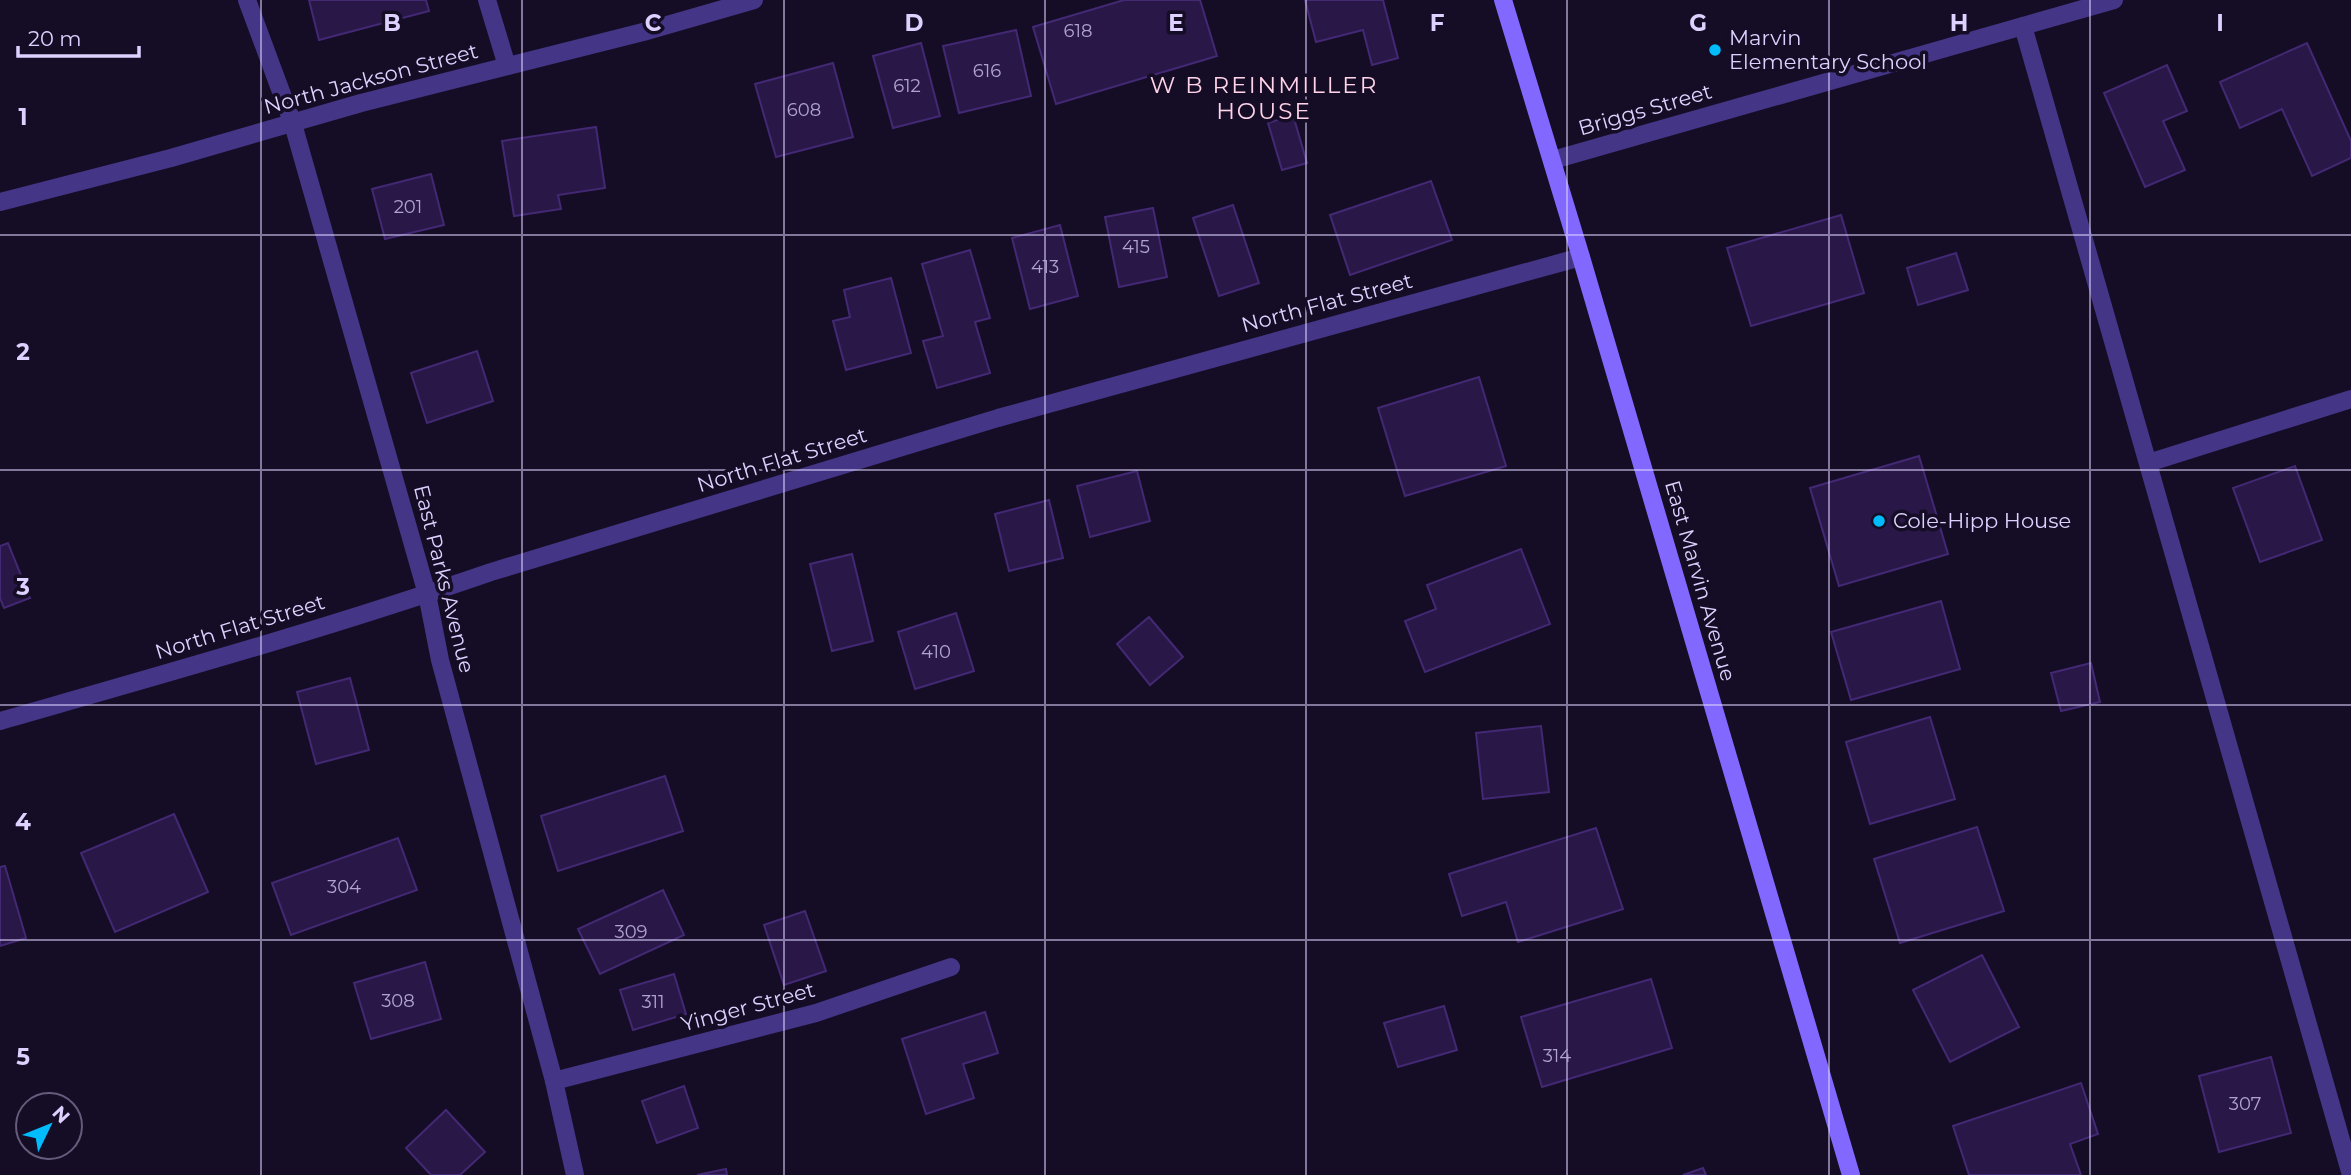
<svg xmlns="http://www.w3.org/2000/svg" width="2351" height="1175" font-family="Montserrat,sans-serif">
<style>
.building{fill:#291847;stroke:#432874;stroke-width:2}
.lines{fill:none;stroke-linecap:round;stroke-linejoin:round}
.lane{stroke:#453587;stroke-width:18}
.street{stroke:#453587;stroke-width:18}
.secondary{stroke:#8368ff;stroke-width:18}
.grid{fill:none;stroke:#ddd1ff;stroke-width:2;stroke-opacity:0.55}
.poi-dot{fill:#00bcfc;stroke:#150d25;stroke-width:2.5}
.labels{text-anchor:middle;stroke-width:7;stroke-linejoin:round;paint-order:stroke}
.number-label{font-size:18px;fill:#b0a3d1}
.poi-label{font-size:21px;fill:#ddd1ff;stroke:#150d25;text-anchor:start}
.street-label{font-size:21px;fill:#ddd1ff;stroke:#150d25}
.neighbourhood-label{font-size:23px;letter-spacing:2px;fill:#ffd3e8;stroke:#150d25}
.grid-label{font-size:23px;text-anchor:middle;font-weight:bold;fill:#ddd1ff;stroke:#150d25;stroke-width:7;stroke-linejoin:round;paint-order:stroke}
</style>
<rect width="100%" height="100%" fill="#150d25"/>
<!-- building -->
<g class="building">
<polygon points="309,0 426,0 429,11 319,40"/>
<polygon points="1124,0 1200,0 1217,56 1056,104 1033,27"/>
<polygon points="1305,0 1383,0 1398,58 1372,65 1363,30 1316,42"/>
<polygon points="1016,30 1031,96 959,113 943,46"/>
<polygon points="921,43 940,116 893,128 873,56"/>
<polygon points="2307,43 2351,141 2351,158 2312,176 2282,109 2240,128 2220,82"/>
<polygon points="833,63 853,137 776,157 755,84"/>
<polygon points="2167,65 2187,111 2163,121 2185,170 2145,187 2104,93"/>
<polygon points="1293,115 1307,163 1282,170 1268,123"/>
<polygon points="596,127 605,188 558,195 561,209 514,216 502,141"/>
<polygon points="431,174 444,225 385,239 372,189"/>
<polygon points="1431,181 1452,240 1350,275 1330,215"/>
<polygon points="1233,205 1259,283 1219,296 1193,218"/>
<polygon points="1153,208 1167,277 1119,287 1105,217"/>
<polygon points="1841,215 1864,293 1751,326 1727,248"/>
<polygon points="1060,225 1078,296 1030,309 1012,238"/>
<polygon points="970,250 990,318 975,322 990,373 937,388 923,341 943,336 922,264"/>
<polygon points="1956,253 1968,290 1918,305 1907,268"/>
<polygon points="891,278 911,353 846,370 833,321 850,317 844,290"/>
<polygon points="477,351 493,401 427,423 411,373"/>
<polygon points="1479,377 1506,466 1405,496 1378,408"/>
<polygon points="1919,456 1948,554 1839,586 1810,488"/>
<polygon points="2295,466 2322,540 2260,562 2233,488"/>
<polygon points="1137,471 1150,521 1090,537 1077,486"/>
<polygon points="1049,500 1063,558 1009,571 995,514"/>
<polygon points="8,543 30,598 4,608 0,598 0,546"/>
<polygon points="1521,549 1550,624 1425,672 1405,621 1436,609 1427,585"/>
<polygon points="852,554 873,641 832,651 810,564"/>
<polygon points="1941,601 1960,669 1851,700 1831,632"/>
<polygon points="956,613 974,671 915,689 898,632"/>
<polygon points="1149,617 1183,657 1150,685 1117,644"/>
<polygon points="2091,663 2100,702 2061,711 2051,673"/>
<polygon points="350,678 369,750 316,764 297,692"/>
<polygon points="1930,717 1955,799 1870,824 1846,742"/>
<polygon points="1541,726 1549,792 1483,799 1476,733"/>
<polygon points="665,776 683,831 558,871 541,816"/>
<polygon points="174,814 208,892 115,932 81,853"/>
<polygon points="1977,827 2004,911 1900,943 1874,859"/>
<polygon points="1596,828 1623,909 1518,942 1506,902 1462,916 1449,874"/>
<polygon points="398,838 417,890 291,935 272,883"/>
<polygon points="5,866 26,938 0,946 0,867"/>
<polygon points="663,890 684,935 600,974 578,929"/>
<polygon points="805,911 826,971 784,985 764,925"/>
<polygon points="1982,955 2019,1027 1950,1062 1913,990"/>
<polygon points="425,962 441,1019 371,1039 354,983"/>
<polygon points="674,974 686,1014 633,1030 620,990"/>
<polygon points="1651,979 1672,1048 1542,1087 1521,1017"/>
<polygon points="1444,1006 1457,1050 1398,1067 1384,1023"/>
<polygon points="985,1012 998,1053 963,1064 974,1098 926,1114 902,1039"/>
<polygon points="2271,1057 2291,1133 2219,1152 2199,1076"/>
<polygon points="2081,1083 2098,1134 2070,1144 2081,1175 1969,1175 1953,1126"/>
<polygon points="684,1086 698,1128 657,1143 642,1101"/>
<polygon points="446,1110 485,1152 460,1175 431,1175 406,1148"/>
<polygon points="1703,1168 1706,1175 1683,1175"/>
<polygon points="726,1169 727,1175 697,1175"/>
</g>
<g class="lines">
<!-- lane -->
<g class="lane">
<polyline points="487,0 507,66"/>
<polyline points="2023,26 2351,1175"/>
<polyline points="2148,463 2351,399"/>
</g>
<!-- street -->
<g class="street">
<polyline points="247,0 293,124 427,594 440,660 554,1081 575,1175"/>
<polyline points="1553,160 2114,0"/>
<polyline points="0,202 171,158 361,103 643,32 754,0"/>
<path d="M0,721C164,674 329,628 491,572L998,418L1581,257"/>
<polyline points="554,1081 816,1013 951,967"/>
</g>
<!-- secondary -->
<polyline class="secondary" points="1503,0 1581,257 1851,1175"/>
</g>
<!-- grid -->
<path class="grid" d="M261,0V1175M522,0V1175M784,0V1175M1045,0V1175M1306,0V1175M1567,0V1175M1829,0V1175M2090,0V1175M0,235H2351M0,470H2351M0,705H2351M0,940H2351"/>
<!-- markers -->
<g class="poi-dot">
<circle cx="1715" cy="50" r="7"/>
<circle cx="1879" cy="521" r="7"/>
</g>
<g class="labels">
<!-- number labels -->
<g class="number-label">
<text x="1078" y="37">618</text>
<text x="987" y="77">616</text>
<text x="907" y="92">612</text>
<text x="804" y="116">608</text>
<text x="408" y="213">201</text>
<text x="1136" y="253">415</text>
<text x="1045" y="273">413</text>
<text x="936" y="658">410</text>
<text x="344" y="893">304</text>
<text x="631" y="938">309</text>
<text x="398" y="1007">308</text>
<text x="653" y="1008">311</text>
<text x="1557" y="1062">314</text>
<text x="2245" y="1110">307</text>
</g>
<!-- poi labels -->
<g class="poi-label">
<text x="1729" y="45">Marvin<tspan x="1729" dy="24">Elementary School</tspan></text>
<text x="1893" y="528">Cole-Hipp House</text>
</g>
<!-- street labels -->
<g class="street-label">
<text transform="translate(371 79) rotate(-15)" y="7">North Jackson Street</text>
<text transform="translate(1645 110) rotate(-16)" y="7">Briggs Street</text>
<text transform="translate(1327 303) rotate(-15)" y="7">North Flat Street</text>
<text transform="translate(782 460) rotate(-17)" y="7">North Flat Street</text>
<text transform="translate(444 579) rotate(76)" y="7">East Parks Avenue</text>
<text transform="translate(1700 581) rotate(74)" y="7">East Marvin Avenue</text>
<text transform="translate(240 627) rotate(-17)" y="7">North Flat Street</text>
<text transform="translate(748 1007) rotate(-15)" y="7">Yinger Street</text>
</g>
<!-- neighbourhood labels -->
<g class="neighbourhood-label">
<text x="1264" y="93">W B REINMILLER<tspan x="1264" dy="26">HOUSE</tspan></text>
</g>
</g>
<g class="grid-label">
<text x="392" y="31">B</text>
<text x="653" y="31">C</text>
<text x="914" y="31">D</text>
<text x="1176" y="31">E</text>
<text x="1437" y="31">F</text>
<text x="1698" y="31">G</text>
<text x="1959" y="31">H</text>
<text x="2220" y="31">I</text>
<text x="23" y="125">1</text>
<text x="23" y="360">2</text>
<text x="23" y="595">3</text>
<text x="23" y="830">4</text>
<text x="23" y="1065">5</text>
</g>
<!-- north arrow -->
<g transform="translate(49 1126) rotate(47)"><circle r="33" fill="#150d25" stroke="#655b7c" stroke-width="2"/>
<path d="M0-5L12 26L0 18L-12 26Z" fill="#00bcfc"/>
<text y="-10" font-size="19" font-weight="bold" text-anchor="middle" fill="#ddd1ff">N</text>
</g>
<!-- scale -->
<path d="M18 46v10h121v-10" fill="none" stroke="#ddd1ff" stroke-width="3.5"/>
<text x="28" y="46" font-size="21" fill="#ddd1ff" stroke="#150d25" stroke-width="5" paint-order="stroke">20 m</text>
</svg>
